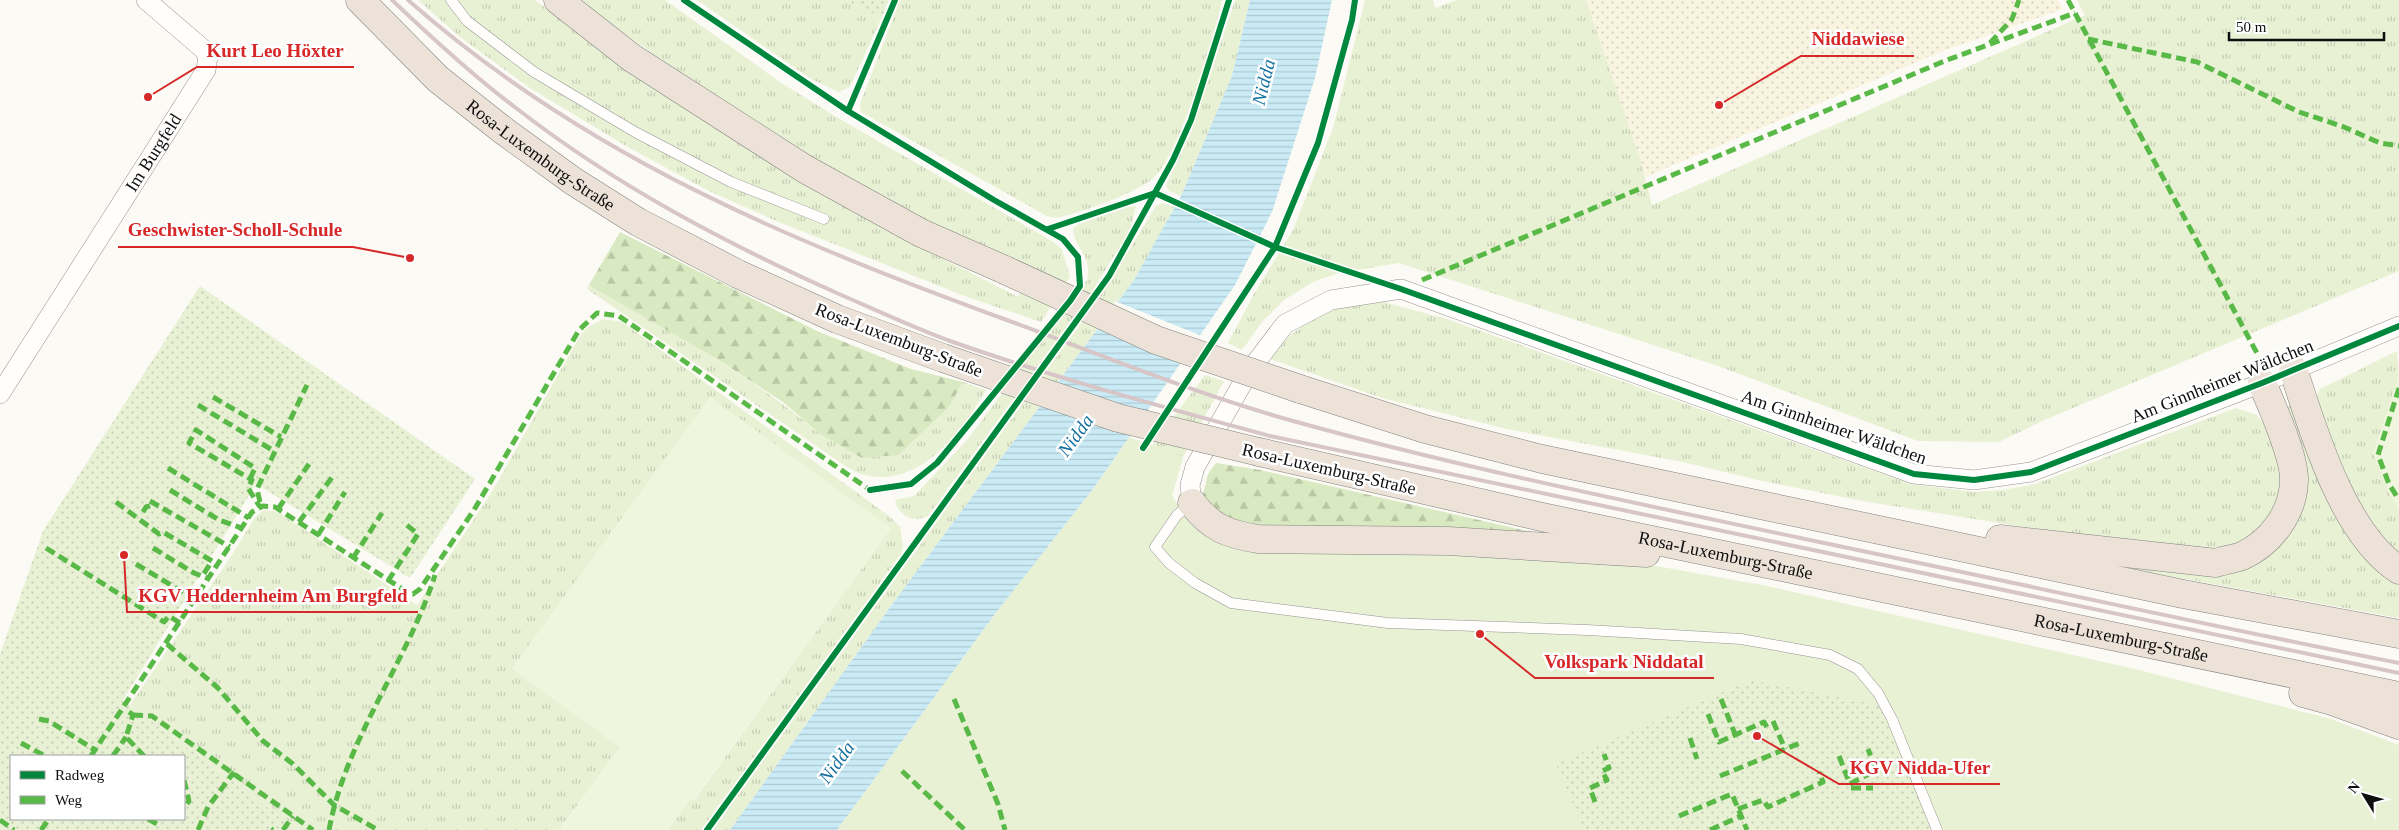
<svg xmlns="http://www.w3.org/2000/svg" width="2399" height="830" font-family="Georgia,serif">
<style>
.farmland{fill:url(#farmland-dots)}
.grass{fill:url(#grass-tufts)}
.forest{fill:url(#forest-firs)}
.park{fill:#e8f1d4}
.garden{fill:url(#garden-dots);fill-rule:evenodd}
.pitch{fill:#f0f5dd}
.water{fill:url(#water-rules)}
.pier{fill:#fcfaf4}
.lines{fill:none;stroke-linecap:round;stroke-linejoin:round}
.service-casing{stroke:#959492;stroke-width:11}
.minor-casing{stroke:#959492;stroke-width:20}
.trunk-casing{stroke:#82827f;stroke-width:29}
.service{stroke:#fffefd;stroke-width:10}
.minor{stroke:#fffefd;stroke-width:19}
.trunk{stroke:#ece2d8;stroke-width:28}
.rail{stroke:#d7c5c7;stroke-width:4}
.trunk-bridge-casing{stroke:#82827f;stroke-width:29;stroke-linecap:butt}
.trunk-bridge{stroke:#ece2d8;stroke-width:28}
.quiet{stroke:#58b947;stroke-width:5;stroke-dasharray:10 5;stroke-linecap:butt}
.cycleway-casing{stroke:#fff;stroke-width:9}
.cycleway{stroke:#00873e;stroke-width:6}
.labels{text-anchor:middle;stroke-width:5;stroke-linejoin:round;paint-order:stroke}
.street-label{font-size:18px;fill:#0e0e0e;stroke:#fff}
.water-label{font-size:19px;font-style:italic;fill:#1671a1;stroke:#fff}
.leader{fill:none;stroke:#d62828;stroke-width:2}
.callout-dot{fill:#d62828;stroke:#fff;stroke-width:2}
.callout-label{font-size:19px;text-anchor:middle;font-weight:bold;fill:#d62828;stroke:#fff;stroke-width:5;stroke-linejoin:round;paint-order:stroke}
</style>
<defs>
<pattern id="farmland-dots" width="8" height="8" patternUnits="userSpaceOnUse" patternTransform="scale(1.25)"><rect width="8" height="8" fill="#f8f4e0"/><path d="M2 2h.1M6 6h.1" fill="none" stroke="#d3d0bf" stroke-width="1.8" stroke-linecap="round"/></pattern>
<pattern id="grass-tufts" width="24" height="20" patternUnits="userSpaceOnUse" patternTransform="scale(1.25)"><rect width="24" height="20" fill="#e8f1d4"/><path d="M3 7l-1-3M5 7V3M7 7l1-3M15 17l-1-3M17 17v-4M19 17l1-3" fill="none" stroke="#c6cdb5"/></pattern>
<pattern id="forest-firs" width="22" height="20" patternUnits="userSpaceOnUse" patternTransform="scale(1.25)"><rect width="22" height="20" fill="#d9e9c1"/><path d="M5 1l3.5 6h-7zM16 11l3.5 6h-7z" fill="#b9c7a5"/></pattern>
<pattern id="garden-dots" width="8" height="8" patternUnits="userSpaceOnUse" patternTransform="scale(1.25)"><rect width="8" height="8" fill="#e8f1d4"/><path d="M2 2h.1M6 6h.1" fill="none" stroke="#c6cdb5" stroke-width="1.8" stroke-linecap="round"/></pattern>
<pattern id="water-rules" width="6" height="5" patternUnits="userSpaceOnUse" patternTransform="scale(1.25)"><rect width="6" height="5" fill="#caebf5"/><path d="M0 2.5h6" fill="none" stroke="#acc8d1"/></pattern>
</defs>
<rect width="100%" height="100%" fill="#fcfaf4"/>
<!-- farmland -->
<polygon class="farmland" points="1586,0 2058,0 2063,9 1943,51 1645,177"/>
<!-- grass -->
<g class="grass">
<path d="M418,0H535L624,67L799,180L914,244L1018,297L1031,266L1002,254L999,258C957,237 915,216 874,194C771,137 673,70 579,0H665L780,82L838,118L1052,241L1062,249L1070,277L1041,322L967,297L774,220L707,190L626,146L530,88L460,37Z"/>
<polygon points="697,0 845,0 882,17 850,87 839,92 811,79"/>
<path d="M900,0H1222C1214,36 1179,159 1151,180C1131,195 1080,213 1056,218L1047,216L861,112L860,104Z"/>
<polygon points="1235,0 1250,0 1232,76 1181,196 1169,191 1166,185 1192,130"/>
<polygon points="1365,0 1433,0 1435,8 1457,0 1586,0 1640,159 1652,205 2085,15 2077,0 2399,0 2399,271 2042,421 1999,442 1918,441 1718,366 1399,263 1339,273 1313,282 1284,300 1262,322 1242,350 1228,343 1254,294 1293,230 1333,128"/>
<polygon points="1163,203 1174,207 1163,231 1134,280 896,599 730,830 713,830 1079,326 1110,281 1156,206"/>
<path d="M1136,206L1130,230L1093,290L928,516C914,523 898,516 895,500L914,496L967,440L1087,280C1093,256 1074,249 1073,228L1079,224L1128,207Z"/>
<path d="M589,285C668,329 749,374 819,433L949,407L963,382L986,390C961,433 918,491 861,474C849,470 836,459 825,452L587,289Z"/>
<path d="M1372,299L1447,319L1911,484L1974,492L2003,490L2035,484L2236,408L2257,415L2271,433L2280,456L2281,502L2254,537L2217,554L2125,543L1868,502L1762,481L1683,462L1507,429L1382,398L1270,359C1294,323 1331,307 1372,299Z"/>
<polygon points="603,319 622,322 889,516 900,527 903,546 901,554 701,830 667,830 690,799 694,800 891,528 513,669 620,747 559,830 298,830 130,705 230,558 255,517 264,510 278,512 417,605 490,495 580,336 588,327"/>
<polygon points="2397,351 2399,376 2389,408 2389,493 2399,508 2399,558 2360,518 2314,400 2320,389"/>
<polygon points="1205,375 1224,381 1183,457 1172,495 1148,451"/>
<polygon points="2290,406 2295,408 2399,578 2399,618 2098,563 2183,568 2283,535 2285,408"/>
</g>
<!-- forest -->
<g class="forest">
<polygon points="620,232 817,331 911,369 963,382 949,407 898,455 862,458 819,433 783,402 717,359 589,285"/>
<polygon points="1216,463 1260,470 1532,532 1527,539 1229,528 1203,495 1208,474"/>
</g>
<!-- park -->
<polygon class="park" points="1129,437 1183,457 1172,495 1180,509 1196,526 1606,557 1762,585 2135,669 2331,719 2399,745 2399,830 837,830 995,614 1093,489"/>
<!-- garden -->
<g class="garden">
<polygon points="845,0 889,0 882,17"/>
<path d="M200,286L475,479L410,578L256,484L123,700L298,830H0V654L43,531ZM11,756H184V819H11Z"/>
<polygon points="1751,680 1874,704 1881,708 1932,830 1584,830 1556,764"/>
</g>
<!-- pitch -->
<g class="pitch">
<polygon points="2399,376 2399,508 2389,493 2373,453"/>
<polygon points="710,397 891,528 693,800 690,799 667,830 559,830 620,747 512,668"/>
</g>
<!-- water -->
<polygon class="water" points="1250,0 1332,0 1315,78 1272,212 1235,285 1093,489 995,614 837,830 730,830 896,599 1134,280 1181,196 1232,76"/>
<!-- pier -->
<polygon class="pier" points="1115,301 1192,332 1202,336 1184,363 1096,326"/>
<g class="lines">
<defs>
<g id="service">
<polyline points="451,0 467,21 534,72 635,132 731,182 824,219"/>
<polyline points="1191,504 1177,515 1155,547 1169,563 1195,583 1231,603 1388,623 1587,630 1741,639 1830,655 1858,669 1878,693 1892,719 1937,830"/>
</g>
<g id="minor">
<path id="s1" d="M0,394L206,70L208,56L203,49L146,0"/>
<polyline points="1192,503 1190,485 1195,467 1250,370 1285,324 1331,300 1401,289 1914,474 1974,480 2031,472 2262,383 2399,326"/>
</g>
<g id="trunk">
<path id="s2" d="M360,0L438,79L504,131L573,181L638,222L738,274L837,319L943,358"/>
<polyline points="558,0 632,58 805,169 921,233 1005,270"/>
<path d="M2293,369C2313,430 2343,534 2399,570"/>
<polyline points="1300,389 1425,429 1542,459 2183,594 2399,634"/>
<path id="s3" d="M1259,452L1542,517L2399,696"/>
<path d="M1192,503C1212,529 1228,534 1258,539L1448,541L1646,553"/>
<path d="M2000,539L2216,563C2224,560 2234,559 2242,556C2271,543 2293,513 2294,481C2295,457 2272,406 2262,383"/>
<polyline points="2303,693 2332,701 2399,725"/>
</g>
</defs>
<!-- service casing -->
<use href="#service" class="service-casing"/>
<!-- minor casing -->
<use href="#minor" class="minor-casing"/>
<!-- trunk casing -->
<use href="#trunk" class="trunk-casing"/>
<!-- service -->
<use href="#service" class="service"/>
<!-- minor -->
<use href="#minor" class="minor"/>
<!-- trunk -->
<use href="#trunk" class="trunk"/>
<!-- rail -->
<g class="rail">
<path d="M392,0C432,38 472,75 516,108C615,185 725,243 839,294C876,310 912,327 950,341C1055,378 1163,407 1270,436L2399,673"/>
<path d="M408,0C587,158 793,242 1015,323C1104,356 1194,393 1286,419C1457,467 1631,502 1805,539C2003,580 2200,624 2399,663"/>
</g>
<defs>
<g id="trunk-bridge">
<polyline points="1005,270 1156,340 1300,389"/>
<polyline points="943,358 1118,418 1259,452"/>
</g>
</defs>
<!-- trunk-bridge casing -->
<use href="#trunk-bridge" class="trunk-bridge-casing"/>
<!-- trunk-bridge -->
<use href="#trunk-bridge" class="trunk-bridge"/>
<!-- quiet -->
<g class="quiet">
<polyline points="2068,0 2259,357"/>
<polyline points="2088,39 2197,62 2299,112 2344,127 2380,143 2399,146"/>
<polyline points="1990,43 2012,19 2019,0"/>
<polyline points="1422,280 1947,60 2075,13"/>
<polyline points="2399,388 2378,455 2389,484 2399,500"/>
<polyline points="213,397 281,437"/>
<polyline points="198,405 274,451"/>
<polyline points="168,468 249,518"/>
<polyline points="250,479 255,468 196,430 189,443 252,480 248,488 260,507"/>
<polyline points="170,490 219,520 242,528"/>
<polyline points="150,501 230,547"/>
<polyline points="116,502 159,534 163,532 212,561 203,575"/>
<polyline points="260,502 257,489 307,385"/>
<polyline points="278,509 309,464"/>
<polyline points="143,512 146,507 156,504"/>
<polyline points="299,522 333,476"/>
<polyline points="318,535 345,492"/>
<polyline points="46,548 164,622 169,616 180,623"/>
<polyline points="153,548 194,573 207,578"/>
<polyline points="353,558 382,513"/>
<polyline points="136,564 186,594 194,590 200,593"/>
<polyline points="388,581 418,534 403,522"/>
<polyline points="167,644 218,688 263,741 293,764 334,805 378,830"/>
<polyline points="954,699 998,804 1005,830"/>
<polyline points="1721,699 1735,734"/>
<polyline points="129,712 133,715 126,737 144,756"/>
<polyline points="1708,714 1719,742 1764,722 1768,729"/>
<polyline points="133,715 152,716 313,830"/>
<polyline points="39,719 49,721 95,750"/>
<polyline points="1773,721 1785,749"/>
<polyline points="1690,738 1697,759"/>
<polyline points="21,743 45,756"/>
<polyline points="91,756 252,512 263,506 275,507 407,592 413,594 420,589 474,510 579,330 597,313 619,316 870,490 874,490"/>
<polyline points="113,756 126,737"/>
<polyline points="1839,756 1848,779"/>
<polyline points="902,771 965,830"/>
<polyline points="1720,776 1800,743"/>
<polyline points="184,780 189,801 184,808"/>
<polyline points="1850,784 1876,770 1868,749"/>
<polyline points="1851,788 1873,788"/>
<polyline points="1595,802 1590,788 1607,780 1602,771 1609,768 1604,754"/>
<polyline points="1738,809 1763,800 1768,807 1823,782 1819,772"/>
<polyline points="1679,816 1732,794 1747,830"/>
<polyline points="148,819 159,825"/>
<polyline points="0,820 14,830"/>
<polyline points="271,829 273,830"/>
<polyline points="41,830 49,819"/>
<polyline points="198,830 208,807 234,772"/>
<polyline points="283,830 293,816"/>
<path d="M329,830C346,738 407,663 435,575"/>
<polyline points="1710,830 1741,816"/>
</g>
<defs>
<g id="cycleway">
<polyline points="684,0 848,111 994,200 1063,239 1078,257 1080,286 1070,301 937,463 911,484 870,490"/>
<polyline points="848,111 895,0"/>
<polyline points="1048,229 1155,193 1275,247 1401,289 1914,474 1974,480 2031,472 2262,383 2399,326"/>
<polyline points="1143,448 1275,247 1318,143 1352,20 1355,0"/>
<polyline points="707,830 1109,276 1173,160 1191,120 1229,0"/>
</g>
</defs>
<!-- cycleway casing -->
<use href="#cycleway" class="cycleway-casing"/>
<!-- cycleway -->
<use href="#cycleway" class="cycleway"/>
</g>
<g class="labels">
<!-- street labels -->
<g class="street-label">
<text dy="6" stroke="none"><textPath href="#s1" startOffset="286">Im Burgfeld</textPath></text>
<text dy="6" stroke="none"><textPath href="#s2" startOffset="239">Rosa-Luxemburg-Straße</textPath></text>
<text transform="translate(899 340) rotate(21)" y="6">Rosa-Luxemburg-Straße</text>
<text transform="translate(2222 381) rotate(-22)" y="6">Am Ginnheimer Wäldchen</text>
<text transform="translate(1834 427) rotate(19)" y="6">Am Ginnheimer Wäldchen</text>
<text transform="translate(1329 469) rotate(13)" y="6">Rosa-Luxemburg-Straße</text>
<text dy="6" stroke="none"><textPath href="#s3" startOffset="478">Rosa-Luxemburg-Straße</textPath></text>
<text dy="6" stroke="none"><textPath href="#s3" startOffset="882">Rosa-Luxemburg-Straße</textPath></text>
</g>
<!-- water labels -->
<g class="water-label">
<text transform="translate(1263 82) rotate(-76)" y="7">Nidda</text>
<text transform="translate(1075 435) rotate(-54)" y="7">Nidda</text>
<text transform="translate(836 762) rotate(-54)" y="7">Nidda</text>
</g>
</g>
<!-- callouts -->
<path class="leader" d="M1719 105L1801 56H1914M148 97L197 67H354M410 258L353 247H118M124 555L127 612H418M1480 634L1535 678H1714M1757 736L1839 784H2000"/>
<g class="callout-dot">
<circle cx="1719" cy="105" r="5"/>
<circle cx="148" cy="97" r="5"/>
<circle cx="410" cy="258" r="5"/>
<circle cx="124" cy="555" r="5"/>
<circle cx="1480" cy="634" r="5"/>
<circle cx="1757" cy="736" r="5"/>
</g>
<g class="callout-label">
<text x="1858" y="45">Niddawiese</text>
<text x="275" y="57">Kurt Leo Höxter</text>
<text x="235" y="236">Geschwister-Scholl-Schule</text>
<text x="273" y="602">KGV Heddernheim Am Burgfeld</text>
<text x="1624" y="668">Volkspark Niddatal</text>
<text x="1920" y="774">KGV Nidda-Ufer</text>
</g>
<!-- legend -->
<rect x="10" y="755" width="175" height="65" fill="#ffffff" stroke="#9f9f9f"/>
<rect x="20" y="771" width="25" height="8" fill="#00873e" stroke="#9f9f9f"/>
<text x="55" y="780" font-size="15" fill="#0e0e0e">Radweg</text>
<rect x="20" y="796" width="25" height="8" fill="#58b947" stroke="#9f9f9f"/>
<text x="55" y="805" font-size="15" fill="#0e0e0e">Weg</text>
<!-- north arrow -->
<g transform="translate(2364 795) rotate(307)" stroke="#ffffff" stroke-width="4" paint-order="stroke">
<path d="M0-4L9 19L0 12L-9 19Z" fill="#0e0e0e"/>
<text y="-8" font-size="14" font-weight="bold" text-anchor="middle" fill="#0e0e0e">N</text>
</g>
<!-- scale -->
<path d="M2229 32v8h155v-8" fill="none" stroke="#0e0e0e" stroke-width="2.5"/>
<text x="2236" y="32" font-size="15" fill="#0e0e0e" stroke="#ffffff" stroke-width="4" paint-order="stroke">50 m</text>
</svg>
